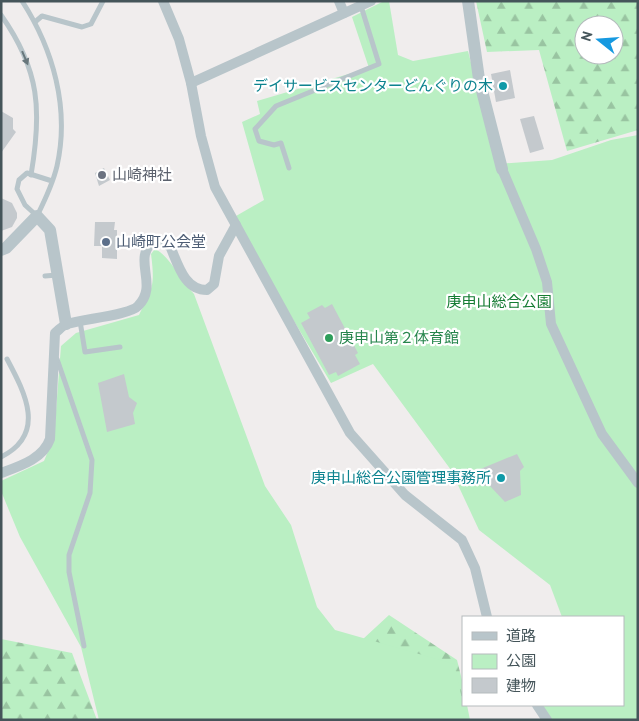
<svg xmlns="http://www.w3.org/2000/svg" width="639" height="721" font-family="'PT Sans','Noto Sans JP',sans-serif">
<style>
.forest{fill:url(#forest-firs);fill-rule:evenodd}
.park{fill:#baefc3}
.building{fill:#c4c9cd}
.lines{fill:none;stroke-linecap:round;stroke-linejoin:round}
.service{stroke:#b8c5ca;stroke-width:5}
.minor{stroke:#b8c5ca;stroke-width:10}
.tertiary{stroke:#b8c5ca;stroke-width:12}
.oneway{fill:#68777c}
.culture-dot{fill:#0f9aa8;stroke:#fff;stroke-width:2}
.worship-dot{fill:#6b7280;stroke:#fff;stroke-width:2}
.service-dot{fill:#5c6f8a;stroke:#fff;stroke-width:2}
.leisure-dot{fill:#2e9e5b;stroke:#fff;stroke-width:2}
.labels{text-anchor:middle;stroke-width:4.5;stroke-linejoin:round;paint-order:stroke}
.culture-label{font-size:15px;fill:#0d838f;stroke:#fff;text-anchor:end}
.worship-label{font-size:15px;fill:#5b616d;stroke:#fff;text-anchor:start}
.service-label{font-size:15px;fill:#4e5e75;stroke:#fff;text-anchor:start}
.park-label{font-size:15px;fill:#157c33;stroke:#fff}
.leisure-label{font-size:15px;fill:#27864d;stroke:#fff;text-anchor:start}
</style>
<defs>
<pattern id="forest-firs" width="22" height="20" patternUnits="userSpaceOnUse" patternTransform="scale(1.25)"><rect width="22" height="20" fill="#baefc3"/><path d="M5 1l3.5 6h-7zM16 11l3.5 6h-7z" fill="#99c4a1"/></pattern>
</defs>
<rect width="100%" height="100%" fill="#f0eded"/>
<!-- forest -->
<g class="forest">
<path d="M476,1H638V130L567,151L539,50L487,52ZM584,25H614V55H584Z"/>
<polygon points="389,615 457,660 463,684 463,705 467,705 470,720 280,720 297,700"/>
<polygon points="1,639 72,653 97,720 1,720"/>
</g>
<!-- park -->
<g class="park">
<polygon points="384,1 389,1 398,55 413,61 468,51 497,164 552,160 611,140 638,135 638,720 552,720 542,705 623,705 623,617 562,617 550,585 479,530 451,470 373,364 331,383 273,286 236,216 264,200 242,122 260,114 257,101 369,68 352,17"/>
<path d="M155,249C168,254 183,283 194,294L265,486L291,525L317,607L335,630L454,664L467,720H99L81,647L20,537L1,491V481L44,461L54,437L61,346L76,333L139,315C153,288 155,285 151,254Z"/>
</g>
<!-- building -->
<g class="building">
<polygon points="510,70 515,98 496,102 491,74"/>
<polygon points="1,111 13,118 13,129 16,132 1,153"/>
<polygon points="534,116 544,149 530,153 520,119"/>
<polygon points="104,168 110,180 99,186 95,173"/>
<polygon points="1,198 12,203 17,213 17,218 12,227 1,231"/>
<polygon points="95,222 115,222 114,230 117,230 117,259 102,258 102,246 94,246"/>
<polygon points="332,304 358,353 355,355 360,364 338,376 336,372 329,375 301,323 310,318 307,313 322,305 325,308"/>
<polygon points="124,374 129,397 137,403 133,413 135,424 107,432 98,383"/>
<polygon points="517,454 524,467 520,471 521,495 505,502 489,485 484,486 478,470"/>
</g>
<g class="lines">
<!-- service -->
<g class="service">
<path d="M22,1C53,49 70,108 57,166C53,183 45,200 37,216L25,205L17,189L19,180L27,173L52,181"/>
<path d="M1,15C40,70 42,111 31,175"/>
<polyline points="35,22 42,16 82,27 91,24 103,1"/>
<polyline points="289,168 281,143 274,145 259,141 255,129 276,106 379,64 361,6"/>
<polyline points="45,276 57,275"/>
<polyline points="80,321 85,352 120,347"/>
<polyline points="57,359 92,460 90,493 69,555 69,572 84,646"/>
<path d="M1,457C47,434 25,393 7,359"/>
</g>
<!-- minor -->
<g class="minor">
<polyline points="163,1 179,39 191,83 201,136 215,187 350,433 405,495 462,540 475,568 487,617"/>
<polyline points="339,1 344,13"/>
<polyline points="191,83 371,1"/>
<polyline points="502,169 536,249 547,282 551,324 602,434 638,483"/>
<path d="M1,473C20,466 43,459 50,439L55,333C59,330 63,325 67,324C82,319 130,315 138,306C160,284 130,259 155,239L170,246C178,264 184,290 207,290L214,284L219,256L236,225"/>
<polyline points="537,705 547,720"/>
</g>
<!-- tertiary -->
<g class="tertiary">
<polyline points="468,1 479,79 502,169"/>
<polyline points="1,250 6,248 37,216 50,230 66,324"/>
</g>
</g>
<!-- one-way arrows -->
<defs><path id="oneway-solid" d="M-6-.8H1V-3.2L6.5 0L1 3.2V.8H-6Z" transform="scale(1.25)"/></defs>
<use class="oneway" href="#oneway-solid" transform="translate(25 58) rotate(67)"/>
<!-- markers -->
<g class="culture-dot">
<circle cx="503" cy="86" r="5"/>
<circle cx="501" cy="478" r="5"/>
</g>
<circle class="worship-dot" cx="102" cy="175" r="5"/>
<circle class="service-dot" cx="106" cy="242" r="5"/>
<circle class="leisure-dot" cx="329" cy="338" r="5"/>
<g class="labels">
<!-- culture labels -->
<g class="culture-label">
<text x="493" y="91">デイサービスセンターどんぐりの木</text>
<text x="491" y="483">庚申山総合公園管理事務所</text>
</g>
<!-- worship labels -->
<g class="worship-label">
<text x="112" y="180">山崎神社</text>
</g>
<!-- service labels -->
<g class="service-label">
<text x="116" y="247">山崎町公会堂</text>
</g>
<!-- park labels -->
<g class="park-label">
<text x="499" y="307">庚申山総合公園</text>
</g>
<!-- leisure labels -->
<g class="leisure-label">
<text x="339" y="343">庚申山第２体育館</text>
</g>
</g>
<!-- border -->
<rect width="639" height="721" fill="none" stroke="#45555a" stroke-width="5"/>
<!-- legend -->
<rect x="462" y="616" width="162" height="90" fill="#ffffff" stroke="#b5bbbd"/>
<rect x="472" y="632" width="25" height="8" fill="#b8c5ca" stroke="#b5bbbd"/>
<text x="506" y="641" font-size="15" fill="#45555a">道路</text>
<rect x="472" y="654" width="25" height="15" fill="#baefc3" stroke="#b5bbbd"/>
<text x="506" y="666" font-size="15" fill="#45555a">公園</text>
<rect x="472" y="678" width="25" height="15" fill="#c4c9cd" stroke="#b5bbbd"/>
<text x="506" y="691" font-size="15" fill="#45555a">建物</text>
<!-- north arrow -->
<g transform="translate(599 40) rotate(287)"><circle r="24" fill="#ffffff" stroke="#b5bbbd"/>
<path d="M0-4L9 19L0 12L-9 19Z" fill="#1699e0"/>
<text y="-8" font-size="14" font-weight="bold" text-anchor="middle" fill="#45555a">N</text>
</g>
</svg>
